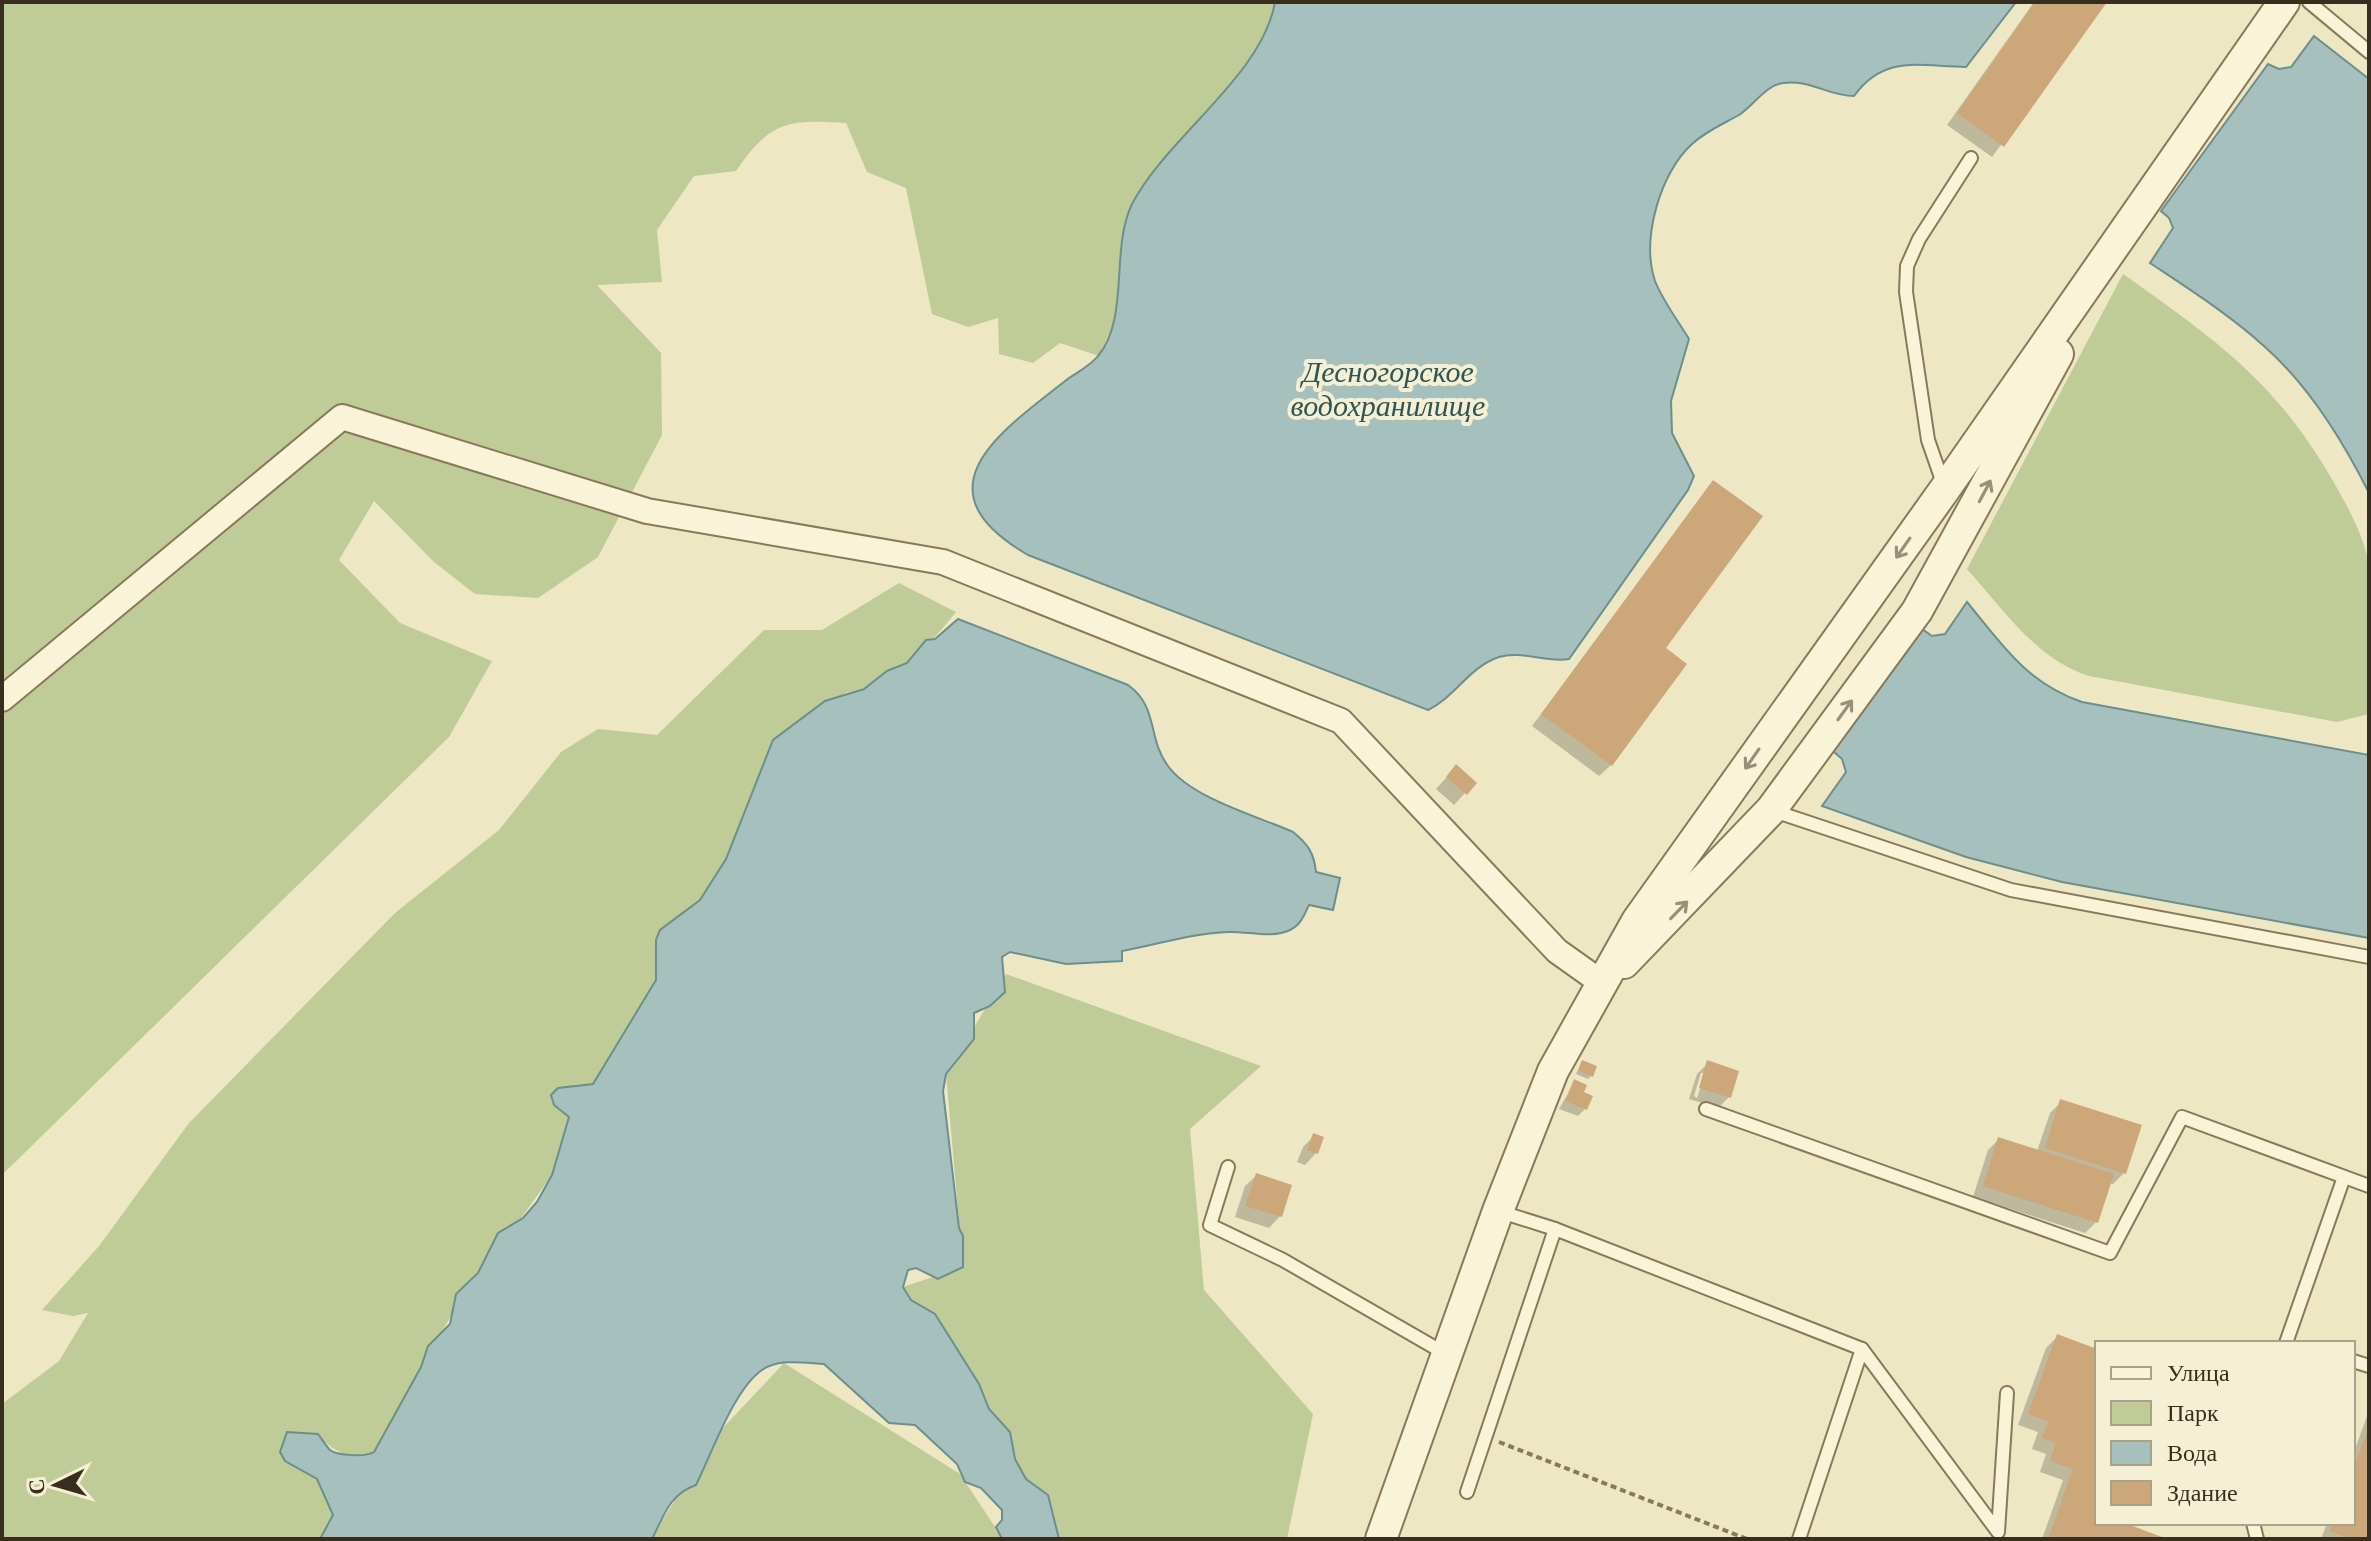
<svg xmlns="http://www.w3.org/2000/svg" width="2371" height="1541" font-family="'Crimson Pro',serif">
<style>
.green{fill:#bfcc98}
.water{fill:#a6c1bd;stroke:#6d8f8b;stroke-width:2}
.shadow{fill:#0003;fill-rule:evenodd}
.building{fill:#cca77a}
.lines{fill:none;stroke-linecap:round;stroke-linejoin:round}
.service-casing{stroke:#88795a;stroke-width:16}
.minor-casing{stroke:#88795a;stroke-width:28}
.tertiary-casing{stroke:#88795a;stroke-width:34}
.path{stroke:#88795a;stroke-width:4;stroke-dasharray:6 4;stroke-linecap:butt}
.service{stroke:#f9f3d7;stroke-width:12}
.minor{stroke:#f9f3d7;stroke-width:24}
.tertiary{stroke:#f9f3d7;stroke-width:30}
.oneway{stroke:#98907a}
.labels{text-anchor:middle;stroke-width:8;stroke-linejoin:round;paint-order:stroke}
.water-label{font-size:30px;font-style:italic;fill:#2e5558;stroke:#f5f0d3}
</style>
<rect width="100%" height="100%" fill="#eee7c4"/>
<!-- green -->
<g class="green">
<path d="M2,2H1275C1264,72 1169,139 1134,202C1113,238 1125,277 1115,316C1112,330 1104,343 1099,356L1060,343L1033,363L999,354L998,318L968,327L932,314L906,188L867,172L846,123C788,119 770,121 736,171L694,176L657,230L662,282L597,285L661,353L662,435L598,557L538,598L475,594L434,562L374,501L339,560L400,623L492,661L449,737L2,1175Z"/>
<path d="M2123,274C2219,342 2278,383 2337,488C2350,511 2366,541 2369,567C2371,615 2369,666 2369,714L2337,722L2089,676C2036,659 2003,609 1967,569Z"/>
<path d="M899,583L956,612C926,650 893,683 845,693L668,1003L593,1084L574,1085L569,1127L552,1175L452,1314L374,1452C356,1462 338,1454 324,1441L295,1466L317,1479L333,1515L320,1539H2V1404L59,1361L88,1313L73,1316L42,1310L99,1246L189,1123L395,913L499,830L561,752L598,729L657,735L764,630H822Z"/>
<polygon points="1006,974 1261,1066 1190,1129 1204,1290 1313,1414 1287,1539 1059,1539 903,1287 963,1267 946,1074"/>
<polygon points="784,1363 960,1474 1003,1539 650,1539 720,1431"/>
</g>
<!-- water -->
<g class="water">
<path d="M1275,2H2016L1966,67C1922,67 1885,53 1854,96C1828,96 1810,79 1783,83C1766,85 1753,106 1739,115C1723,124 1706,131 1692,144C1660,173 1641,239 1655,281C1663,301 1678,321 1689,339L1671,401L1672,433L1694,476L1688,490L1569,659C1545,663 1522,650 1499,657C1469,667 1455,697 1428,710L1028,555C914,489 1000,432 1069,378C1078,372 1091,365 1098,356C1130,317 1110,250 1132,204C1166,138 1263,75 1275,2Z"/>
<path d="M2314,36L2369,79V493C2343,441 2309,386 2265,347C2230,315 2189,289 2150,263L2173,228L2169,218L2161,211L2268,64L2279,69L2291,67Z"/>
<path d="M1967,602C2003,646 2027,683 2082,702L2369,755V938L2062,882L1966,857L1822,806L1846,772L1842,759L1833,751L1922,629L1932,636L1945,634Z"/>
<path d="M958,619L1128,685C1159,707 1147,738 1168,766C1191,798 1257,816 1293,832C1308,844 1314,853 1316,872L1340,878L1333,910L1309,905C1304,915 1301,925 1290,930C1271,939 1248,931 1228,932C1193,933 1156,945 1122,951V961L1066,964L1010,952L1002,957L1005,992L990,1006L974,1013V1039L946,1074L943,1091L959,1228L963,1236V1267L938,1279L916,1268L908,1270L903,1287L911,1300L935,1314L979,1384L989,1409L1010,1432L1015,1459L1026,1479L1048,1495L1059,1539H1002L996,1527L1002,1520V1510L981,1488L965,1482L957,1464L915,1425L889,1423L824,1364C805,1363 779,1358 762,1370C734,1389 711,1455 696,1485C670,1494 664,1515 652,1539H320L333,1515L317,1479L285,1461L280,1452L287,1432L318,1434C322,1439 326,1446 330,1450C338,1456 366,1457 374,1452L421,1367L428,1346L450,1324L456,1294L478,1273L498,1233L523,1218L537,1202L552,1175L569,1117L554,1105L551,1095L558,1088L593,1084L656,980V940L660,930L700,900L726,859L773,740L825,701L864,689L887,671L907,663L926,640L935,639Z"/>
</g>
<!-- shadow -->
<g class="shadow">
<polygon points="2034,2 2105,2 1992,157 1947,125"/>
<polygon points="1714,483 1663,649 1611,765 1599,776 1532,726"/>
<polygon points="1456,767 1474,783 1454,805 1436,789"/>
<polygon points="1582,1062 1591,1076 1588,1079 1576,1074"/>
<path d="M1708,1063L1729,1097L1718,1108L1689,1099L1697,1074ZM1701,1073H1705L1697,1098L1694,1096Z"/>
<polygon points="1575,1082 1585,1109 1578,1116 1559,1109"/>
<polygon points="2061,1102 2124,1173 2113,1184 2108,1183 2096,1222 2085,1233 1973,1197 1988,1150 1999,1139 2037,1151 2050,1113"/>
<polygon points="1314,1136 1321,1139 1316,1153 1305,1165 1297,1162 1303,1147"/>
<polygon points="1257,1175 1280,1216 1269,1228 1235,1217 1245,1186"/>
<polygon points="2057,1337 2097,1351 2097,1523 2119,1523 2162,1539 2042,1539 2063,1480 2040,1472 2046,1454 2032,1449 2038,1432 2018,1425 2046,1348"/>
<polygon points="2369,1411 2369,1539 2321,1539 2327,1523 2353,1523 2353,1454"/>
</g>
<!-- building -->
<g class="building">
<polygon points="2035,2 2107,2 2004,147 1957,113"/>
<polygon points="1713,480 1763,516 1666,648 1687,664 1612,766 1541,714"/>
<polygon points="1456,764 1477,783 1467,795 1446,777"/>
<polygon points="1582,1060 1597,1066 1593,1077 1578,1070"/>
<polygon points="1707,1060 1739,1071 1731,1098 1699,1088"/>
<polygon points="1574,1079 1587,1085 1584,1092 1593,1096 1587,1110 1565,1101"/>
<polygon points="2060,1099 2142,1125 2126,1174 2045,1148"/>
<polygon points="1313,1133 1324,1137 1318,1154 1307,1150"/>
<polygon points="1998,1137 2114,1174 2098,1223 1983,1186"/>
<polygon points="1256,1173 1292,1185 1282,1217 1245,1206"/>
<polygon points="2057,1334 2097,1349 2097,1523 2125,1523 2167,1539 2048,1539 2073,1469 2050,1461 2056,1443 2042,1438 2048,1421 2028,1414"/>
<polygon points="2369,1427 2369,1539 2351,1539 2330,1531 2333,1523 2353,1523 2353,1469"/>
</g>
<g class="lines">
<defs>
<g id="service">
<polyline points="2309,2 2369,52"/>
<polyline points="1944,486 1928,440 1906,292 1907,266 1919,239 1971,158"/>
<polyline points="1771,810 2011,890 2369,957"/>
<polyline points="1706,1109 2110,1253 2182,1117 2369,1186"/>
<polyline points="1228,1167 1210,1225 1283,1260 1446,1354"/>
<polyline points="1498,1211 1555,1229 1862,1349 1998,1532 2007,1393"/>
<polyline points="2286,1343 2344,1177"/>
<polyline points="2353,1361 2369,1366"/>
<polyline points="1467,1492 1555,1229"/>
<polyline points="2253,1523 2257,1539"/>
<polyline points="1799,1539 1862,1349"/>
</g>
<polyline id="minor" points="2,699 342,417 647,511 943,562 1341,721 1557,951 1602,983"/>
<g id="tertiary">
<polyline points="1624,963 1771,810 1917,611 2058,354"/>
<polyline points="1381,1539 1498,1211 1553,1071 1637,921 1945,489 2284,2"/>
</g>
</defs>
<!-- service casing -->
<use href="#service" class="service-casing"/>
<!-- minor casing -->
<use href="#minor" class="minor-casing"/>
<!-- tertiary casing -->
<use href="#tertiary" class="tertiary-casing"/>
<!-- path -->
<polyline class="path" points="1499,1442 1747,1539"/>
<!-- service -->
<use href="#service" class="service"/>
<!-- minor -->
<use href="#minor" class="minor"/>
<!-- tertiary -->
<use href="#tertiary" class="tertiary"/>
</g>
<!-- one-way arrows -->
<defs><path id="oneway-shaft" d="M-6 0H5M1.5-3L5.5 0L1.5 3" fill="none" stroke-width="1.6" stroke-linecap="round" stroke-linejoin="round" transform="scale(2)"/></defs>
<g class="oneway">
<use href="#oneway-shaft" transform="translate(1985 491) rotate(-62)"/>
<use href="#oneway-shaft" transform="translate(1903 548) rotate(125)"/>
<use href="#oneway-shaft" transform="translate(1845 710) rotate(-54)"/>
<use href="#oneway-shaft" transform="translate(1752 759) rotate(125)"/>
<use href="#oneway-shaft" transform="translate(1679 910) rotate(-46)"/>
</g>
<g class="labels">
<!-- water labels -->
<g class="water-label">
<text x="1388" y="382">Десногорское<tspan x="1388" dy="34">водохранилище</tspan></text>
</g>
</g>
<!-- border -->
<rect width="2371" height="1541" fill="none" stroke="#382e1e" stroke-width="8"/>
<!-- legend -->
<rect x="2095" y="1341" width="260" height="184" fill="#f5f0d3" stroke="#a9a28b" stroke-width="2"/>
<rect x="2111" y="1367" width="40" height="12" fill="#f9f3d7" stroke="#a9a28b" stroke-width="2"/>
<text x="2167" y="1381" font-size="24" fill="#382e1e">Улица</text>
<rect x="2111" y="1401" width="40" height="24" fill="#bfcc98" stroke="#a9a28b" stroke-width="2"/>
<text x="2167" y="1421" font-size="24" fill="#382e1e">Парк</text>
<rect x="2111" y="1441" width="40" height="24" fill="#a6c1bd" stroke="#a9a28b" stroke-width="2"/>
<text x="2167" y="1461" font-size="24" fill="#382e1e">Вода</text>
<rect x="2111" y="1481" width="40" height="24" fill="#cca77a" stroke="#a9a28b" stroke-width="2"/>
<text x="2167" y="1501" font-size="24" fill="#382e1e">Здание</text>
<!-- north arrow -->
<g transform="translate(56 1485) rotate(265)" stroke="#f5f0d3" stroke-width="6" paint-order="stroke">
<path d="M0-6L14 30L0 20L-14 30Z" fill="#382e1e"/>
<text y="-12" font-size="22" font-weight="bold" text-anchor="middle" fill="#382e1e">С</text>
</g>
</svg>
